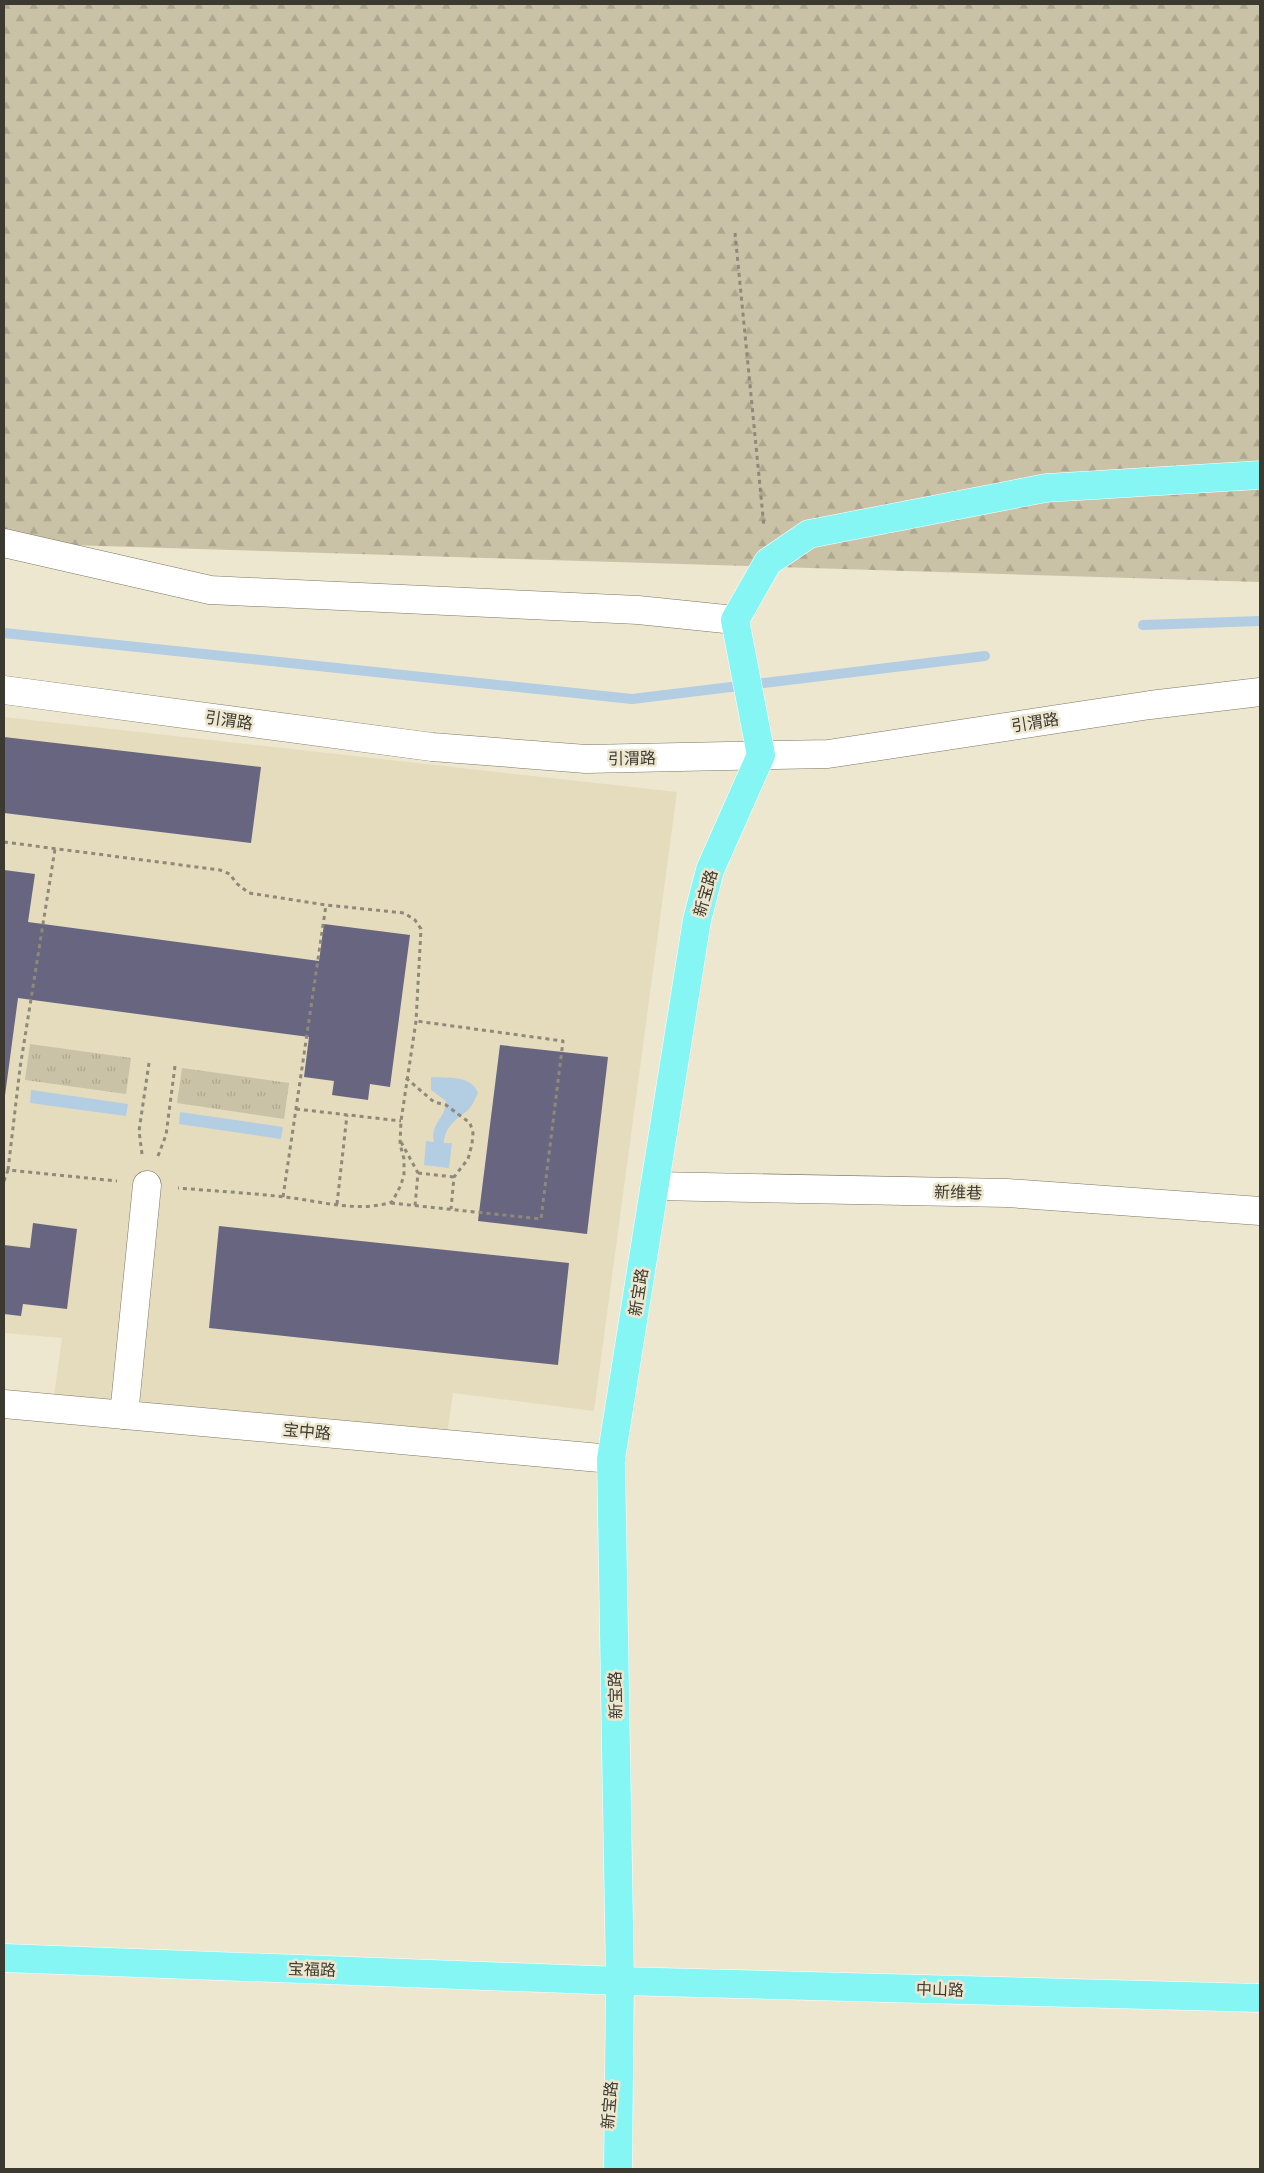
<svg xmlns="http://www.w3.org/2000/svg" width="1264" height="2173" font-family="'Public Sans','Noto Sans SC',sans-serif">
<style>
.built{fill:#e5dcbe}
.grass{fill:url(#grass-tufts)}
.forest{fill:url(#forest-firs)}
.water{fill:#b3cde3}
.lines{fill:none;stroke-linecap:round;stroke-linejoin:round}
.stream{stroke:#b3cde3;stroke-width:10}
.building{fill:#686580}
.minor-casing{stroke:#7c7662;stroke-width:29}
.major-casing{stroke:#fff;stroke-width:29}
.path{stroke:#8e8979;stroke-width:3;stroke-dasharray:4 4;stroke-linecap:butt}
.minor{stroke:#fff;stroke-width:28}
.major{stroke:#86f6f5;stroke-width:28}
.labels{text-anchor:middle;stroke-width:5;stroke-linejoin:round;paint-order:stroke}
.street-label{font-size:16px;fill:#3c3930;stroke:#eee7d0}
</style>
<defs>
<pattern id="grass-tufts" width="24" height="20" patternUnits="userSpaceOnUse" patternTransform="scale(1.25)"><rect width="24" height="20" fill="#cac2a6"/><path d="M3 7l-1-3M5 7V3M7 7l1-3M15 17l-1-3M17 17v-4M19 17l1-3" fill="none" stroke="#aea78f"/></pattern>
<pattern id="forest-firs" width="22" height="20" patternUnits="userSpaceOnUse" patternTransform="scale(1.25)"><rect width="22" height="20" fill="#cac2a6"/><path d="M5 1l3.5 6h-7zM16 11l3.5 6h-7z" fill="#aea78f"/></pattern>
</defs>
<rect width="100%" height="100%" fill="#eee7d0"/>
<!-- built -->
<polygon class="built" points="4,717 677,792 594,1411 453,1393 447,1434 54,1396 62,1338 4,1333"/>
<!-- grass -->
<g class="grass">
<polygon points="30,1044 131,1058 126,1094 25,1080"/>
<polygon points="182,1068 289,1083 284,1119 177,1103"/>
</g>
<!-- forest -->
<polygon class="forest" points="4,4 1260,4 1260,582 4,543"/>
<!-- water -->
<g class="water">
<path d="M431,1077C447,1078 472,1075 478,1093C475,1099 472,1107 467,1111C456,1119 444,1128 444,1143H452L449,1168L424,1165L426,1141L434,1142C430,1122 446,1119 446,1101L431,1090Z"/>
<polygon points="31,1090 128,1104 126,1116 30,1103"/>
<polygon points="180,1112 283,1127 281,1139 179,1124"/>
</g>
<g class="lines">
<!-- stream -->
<g class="stream">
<polyline points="1143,625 1260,621"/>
<polyline points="4,633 632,699 985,656"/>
</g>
</g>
<!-- building -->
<g class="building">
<polygon points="4,737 261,767 251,843 4,813"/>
<polygon points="4,870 35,874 28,922 319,961 324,924 410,935 390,1087 370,1084 368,1100 332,1095 334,1081 304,1077 309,1037 18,998 4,1103"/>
<polygon points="500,1045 608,1057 587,1234 478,1221"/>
<polygon points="33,1223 77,1229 67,1309 23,1304 21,1316 4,1314 4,1245 30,1248"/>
<polygon points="219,1226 569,1263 558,1365 209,1328"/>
</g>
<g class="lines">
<defs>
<g id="minor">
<polyline points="4,543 210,590 638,610 735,620"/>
<polyline points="4,690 432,747 586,759 828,754 1150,705 1260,692"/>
<polyline points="655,1186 1007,1193 1260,1211"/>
<polyline points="4,1404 611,1459"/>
<polyline points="124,1415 147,1185"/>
</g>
<g id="major">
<polyline points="4,1958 620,1981 1260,1998"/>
<polyline points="618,2169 620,1981 611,1459 697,920 710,870 761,755 735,620 768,562 809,534 1046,488 1260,475"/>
</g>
</defs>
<!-- minor casing -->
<use href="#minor" class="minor-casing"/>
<!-- major casing -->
<use href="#major" class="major-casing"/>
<!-- path -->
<g class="path">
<polyline points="735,233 764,527"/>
<path d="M4,842L220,870L230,874L236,883L249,893L326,905L404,913L415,920L421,929L416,1021L401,1121L400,1144L404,1159V1174L401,1185L392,1202C358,1213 320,1201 285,1197C250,1193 214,1191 178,1188"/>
<polyline points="406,1078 434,1102 446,1105 470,1123 473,1133 472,1144 468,1159 454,1177 451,1209"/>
<polyline points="296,1109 401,1121"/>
<polyline points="401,1142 418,1173 415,1206"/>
<polyline points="142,1154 139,1131 149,1063"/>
<polyline points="158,1156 166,1135 175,1066"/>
<polyline points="8,1170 20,1068 55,849"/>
<polyline points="418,1173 454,1177"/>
<polyline points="4,1181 8,1170 117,1181"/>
<polyline points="283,1197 326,905"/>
<polyline points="391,1203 541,1219 563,1041 416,1021"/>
<polyline points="337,1204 347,1115"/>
</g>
<!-- minor -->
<use href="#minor" class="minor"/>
<!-- major -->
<use href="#major" class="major"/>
</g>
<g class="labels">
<!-- street labels -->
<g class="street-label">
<text transform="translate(229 720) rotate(8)" y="6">引渭路</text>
<text transform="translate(1035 722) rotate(-9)" y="6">引渭路</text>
<text transform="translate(632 758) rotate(-1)" y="6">引渭路</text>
<text transform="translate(705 893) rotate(-74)" y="6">新宝路</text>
<text transform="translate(958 1192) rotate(1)" y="6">新维巷</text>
<text transform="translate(638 1292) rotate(-81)" y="6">新宝路</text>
<text transform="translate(307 1431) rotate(5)" y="6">宝中路</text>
<text transform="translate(615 1695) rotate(-91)" y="6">新宝路</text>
<text transform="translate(312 1969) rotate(2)" y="6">宝福路</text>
<text transform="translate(940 1989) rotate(2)" y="6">中山路</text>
<text transform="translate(609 2105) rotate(-85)" y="6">新宝路</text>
</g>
</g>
<!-- border -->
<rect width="1264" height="2173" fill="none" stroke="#3c3930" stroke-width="10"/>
</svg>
